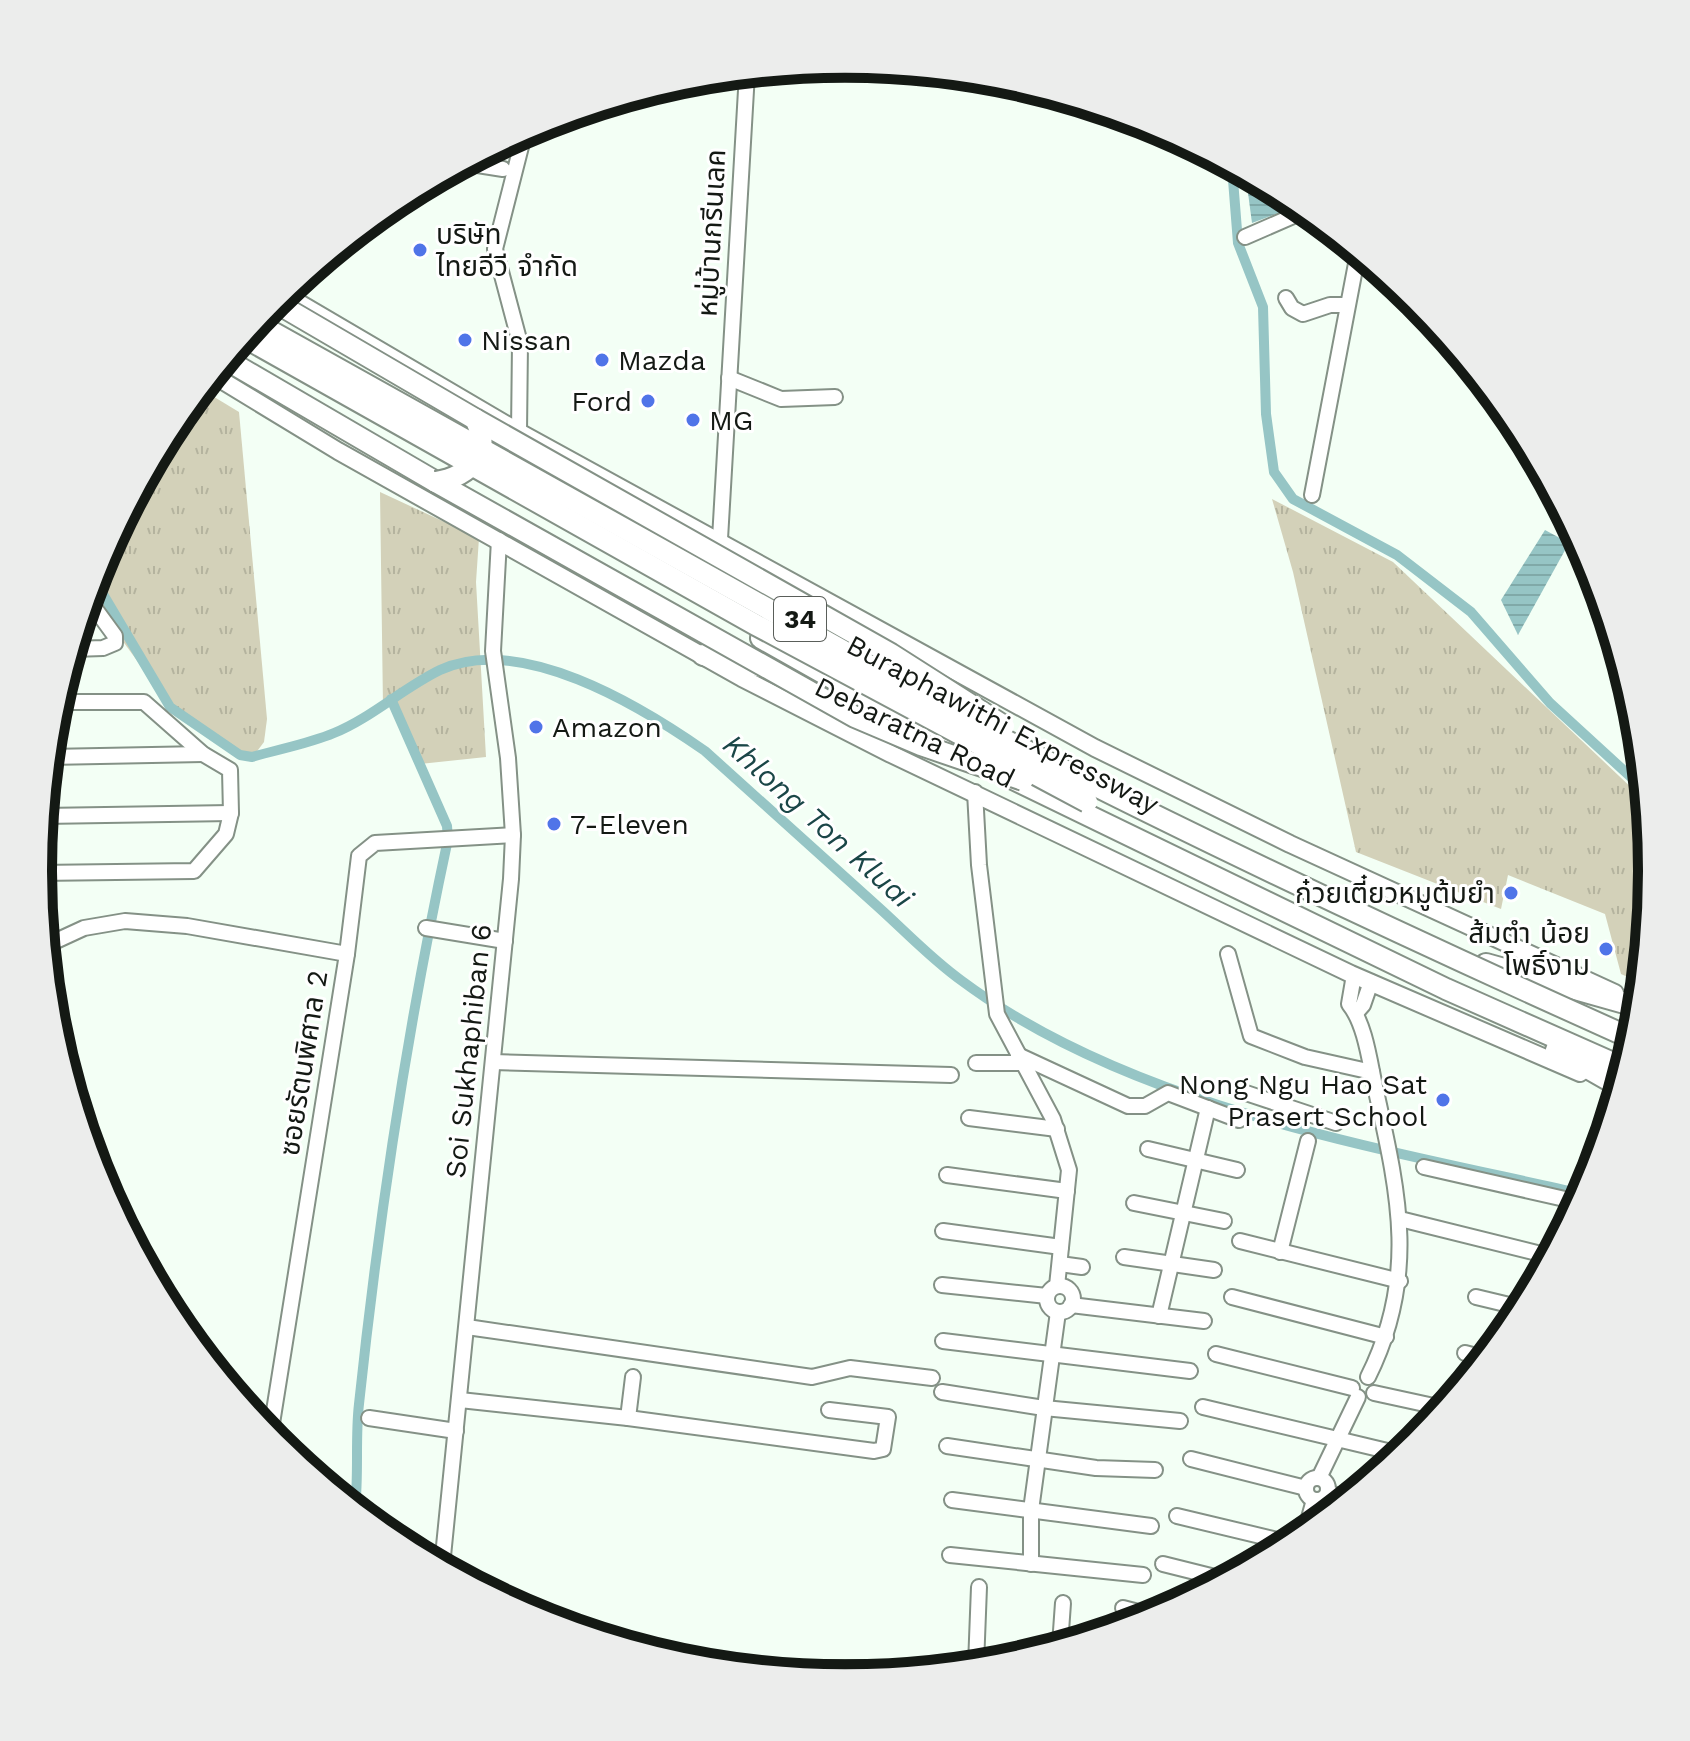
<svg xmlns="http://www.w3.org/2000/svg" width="1690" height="1741" font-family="'Work Sans','Noto Sans Thai',sans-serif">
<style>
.grass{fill:url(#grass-tufts)}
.water{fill:url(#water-rules)}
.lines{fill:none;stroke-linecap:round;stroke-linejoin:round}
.canal{stroke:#96c5c5;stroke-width:10}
.minor-casing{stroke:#849186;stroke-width:18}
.major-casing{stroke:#849186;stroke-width:20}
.highway-casing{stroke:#849186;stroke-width:24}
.minor{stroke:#fff;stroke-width:14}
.major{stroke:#fff;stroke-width:16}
.highway{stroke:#fff;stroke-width:20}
.highway-bridge-casing{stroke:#849186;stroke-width:24;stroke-linecap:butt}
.highway-bridge{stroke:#fff;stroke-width:20}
.poi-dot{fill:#5074e8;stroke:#fff;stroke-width:3}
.labels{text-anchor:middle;stroke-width:6;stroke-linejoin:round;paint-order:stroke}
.shield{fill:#fff;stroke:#5a5e5a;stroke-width:2}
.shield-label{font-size:26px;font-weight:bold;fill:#141914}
.street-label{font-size:28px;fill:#141914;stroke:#fff}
.poi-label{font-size:28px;fill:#141914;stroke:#fff;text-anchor:start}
.water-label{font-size:30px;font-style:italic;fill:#1a4647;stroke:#fff}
.rim{fill:none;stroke:#141914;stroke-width:10}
</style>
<defs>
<pattern id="grass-tufts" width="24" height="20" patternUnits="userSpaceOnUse" patternTransform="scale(2)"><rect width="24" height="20" fill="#d3d1b9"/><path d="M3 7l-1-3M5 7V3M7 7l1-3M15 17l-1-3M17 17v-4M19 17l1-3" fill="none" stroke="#b4b39e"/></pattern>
<pattern id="water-rules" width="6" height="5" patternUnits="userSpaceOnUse" patternTransform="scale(2)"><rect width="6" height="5" fill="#96c5c5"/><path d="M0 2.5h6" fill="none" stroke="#80a9a8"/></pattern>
</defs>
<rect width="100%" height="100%" fill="#f3fff5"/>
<!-- grass -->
<g class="grass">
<path d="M201,389L239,412L267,719L264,742L255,754H236L171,707L89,595C110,529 157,442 201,389Z"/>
<polygon points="380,492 479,538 476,582 486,757 420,764 393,707 383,706"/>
<polygon points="1272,499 1393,562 1637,793 1652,871 1641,983 1621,974 1605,914 1508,875 1501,909 1356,852 1293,572"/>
</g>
<!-- water -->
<g class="water">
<polygon points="1250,176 1294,200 1300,205 1252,223 1246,178"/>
<polygon points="1545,530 1569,543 1518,635 1501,600"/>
</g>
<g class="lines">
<!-- canal -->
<g class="canal">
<polyline points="1232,167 1238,243 1263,307 1266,414 1274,472 1293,499 1397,555 1471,612 1550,703 1644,789"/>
<path d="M94,579L170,707L240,755L252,757C279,749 308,744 334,733C371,718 403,688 440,670C520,633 639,705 705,751C762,802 819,853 876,905C904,930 931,959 962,981C1133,1108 1379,1148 1583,1194"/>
<path d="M355,1508C359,1473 355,1438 359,1404C379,1215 408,1025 448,839L447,826L391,699"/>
</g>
<defs>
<g id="minor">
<polyline points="465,163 503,169"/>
<polyline points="1245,237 1307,210"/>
<polyline points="1286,298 1292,308 1303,314 1330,305 1347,305"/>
<polyline points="729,378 781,399 835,397"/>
<polyline points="519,432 520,343 495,249 525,131"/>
<polyline points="1312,495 1358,253"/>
<polyline points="720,539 747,73"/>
<polyline points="73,649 103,648 115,643 115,636 88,599"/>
<polyline points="49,757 203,754"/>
<polyline points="975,792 979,865 997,1014 1053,1119 1069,1170 1057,1286"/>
<polyline points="43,816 231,813"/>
<polyline points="38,873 194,871 226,834 231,813 230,770 203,754 144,702 57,702"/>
<polyline points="426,928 505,941"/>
<polyline points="45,946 84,928 125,921 187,926 347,954"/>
<polyline points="1228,954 1251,1036 1305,1057 1372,1072"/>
<path d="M1354,975L1349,1004C1366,1025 1370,1065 1376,1091C1399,1195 1418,1277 1368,1377"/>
<polyline points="1356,1013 1363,1005 1371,982"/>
<polyline points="1018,1055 1128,1106 1145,1106 1168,1093 1239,1120"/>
<polyline points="493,1062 951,1075"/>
<polyline points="976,1063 1023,1063"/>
<polyline points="1243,1092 1336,1123"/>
<polyline points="969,1118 1057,1129"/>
<polyline points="1148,1149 1237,1170"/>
<polyline points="1424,1167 1578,1202"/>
<polyline points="947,1175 1067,1191"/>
<polyline points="1134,1203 1224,1221"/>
<polyline points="1400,1219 1549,1256"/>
<polyline points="943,1231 1061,1247"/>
<polyline points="1240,1241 1400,1281"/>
<polyline points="1280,1252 1308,1141"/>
<polyline points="1124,1257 1214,1270"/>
<polyline points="1060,1264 1082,1267"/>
<polyline points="942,1285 1047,1296"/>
<circle cx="1060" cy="1299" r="13"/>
<polyline points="1232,1297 1386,1337"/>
<polyline points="1476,1297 1522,1308"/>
<polyline points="1071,1305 1204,1321"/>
<polyline points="1159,1316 1208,1108"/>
<polyline points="467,1327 812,1377 850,1368 932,1378"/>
<polyline points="943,1341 1190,1371"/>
<polyline points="1465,1353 1484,1358"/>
<polyline points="1216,1354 1352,1388"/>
<polyline points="942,1392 1044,1408 1180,1421"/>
<polyline points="1374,1393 1443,1408"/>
<polyline points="460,1400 628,1418 874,1451 883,1449 888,1417 829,1410"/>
<polyline points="1203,1407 1400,1454"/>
<polyline points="369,1418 456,1431"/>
<polyline points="628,1418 633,1377"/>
<polyline points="270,1436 347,954 359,856 375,843 513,835"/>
<polyline points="947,1446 1096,1468 1155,1470"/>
<polyline points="1191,1459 1306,1488"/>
<circle cx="1317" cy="1489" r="11"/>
<polyline points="1319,1478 1358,1397"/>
<polyline points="1328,1493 1347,1498"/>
<polyline points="952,1500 1151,1526"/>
<polyline points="1177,1516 1290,1543"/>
<polyline points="1305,1532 1314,1500"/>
<polyline points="950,1555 1143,1575"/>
<polyline points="1031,1564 1031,1510 1058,1312"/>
<polyline points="1163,1564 1223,1579"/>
<polyline points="442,1566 511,879 513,835 508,758 493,651 499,540"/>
<polyline points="1123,1608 1154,1616"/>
<polyline points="1060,1645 1063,1603"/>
<polyline points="976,1665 979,1587"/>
<polyline points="749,1668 943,1668"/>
</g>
<g id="major">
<polyline points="282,293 519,432 1095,748 1290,844 1615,993"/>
<polyline points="213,375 338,451 742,678 891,754 1351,974 1580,1073"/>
</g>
<g id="highway">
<polyline points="225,359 436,482"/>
<polyline points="761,638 970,756"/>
<polyline points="703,655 762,667"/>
<polyline points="1005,775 1446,989 1624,1068"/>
<polyline points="1486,964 1639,1007"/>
<polyline points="1556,1050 1619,1086"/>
</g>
</defs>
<!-- minor casing -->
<use href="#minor" class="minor-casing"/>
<!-- major casing -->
<use href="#major" class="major-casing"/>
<!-- highway casing -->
<use href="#highway" class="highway-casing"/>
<!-- minor -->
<use href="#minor" class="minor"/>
<!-- major -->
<use href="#major" class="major"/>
<!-- highway -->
<use href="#highway" class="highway"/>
<defs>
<g id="highway-bridge">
<path d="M273,301L475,419C493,453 470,476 436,482"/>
<path d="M256,323L976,725C1192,837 1412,940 1633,1039"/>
<polyline points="244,337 756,625 1087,802"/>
<polyline points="475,419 891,654 1004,726"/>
<polyline points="436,482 855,717 921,745 1023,780"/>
</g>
</defs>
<!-- highway-bridge casing -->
<use href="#highway-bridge" class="highway-bridge-casing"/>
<!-- highway-bridge -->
<use href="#highway-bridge" class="highway-bridge"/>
</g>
<!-- markers -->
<g class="poi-dot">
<circle cx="420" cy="250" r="8"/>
<circle cx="465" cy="340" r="8"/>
<circle cx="602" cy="360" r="8"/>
<circle cx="648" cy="401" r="8"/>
<circle cx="693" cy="420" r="8"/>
<circle cx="536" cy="727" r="8"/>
<circle cx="554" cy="824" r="8"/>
<circle cx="1511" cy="893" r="8"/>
<circle cx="1606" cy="949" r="8"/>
<circle cx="1443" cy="1100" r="8"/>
</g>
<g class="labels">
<!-- shield labels -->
<rect class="shield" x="774" y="597" width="52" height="44" rx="6"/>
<g class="shield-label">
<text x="800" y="628">34</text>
</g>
<!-- street labels -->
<g class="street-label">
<text transform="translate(711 233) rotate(-87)" y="10">หมู่บ้านกรีนเลค</text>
<text transform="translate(1003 724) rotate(28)" y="10">Buraphawithi Expressway</text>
<text transform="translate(915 732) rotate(26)" y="10">Debaratna Road</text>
<text transform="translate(468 1051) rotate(-84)" y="10">Soi Sukhaphiban 6</text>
<text transform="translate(303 1063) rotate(-81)" y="10">ซอยรัตนพิศาล 2</text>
</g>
<!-- poi labels -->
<g class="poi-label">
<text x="436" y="244">บริษัท<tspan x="436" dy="32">ไทยอีวี จำกัด</tspan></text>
<text x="481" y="350">Nissan</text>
<text x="618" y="370">Mazda</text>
<text x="632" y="411" text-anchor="end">Ford</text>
<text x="709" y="430">MG</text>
<text x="552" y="737">Amazon</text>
<text x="570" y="834">7-Eleven</text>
<text x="1495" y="903" text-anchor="end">ก๋วยเตี๋ยวหมูต้มยำ</text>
<text x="1590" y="943" text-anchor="end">ส้มตำ น้อย<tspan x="1590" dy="32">โพธิ์งาม</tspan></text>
<text x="1427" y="1094" text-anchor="end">Nong Ngu Hao Sat<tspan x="1427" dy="32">Prasert School</tspan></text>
</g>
<!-- water labels -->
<g class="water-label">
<text transform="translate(818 821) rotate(42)" y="10">Khlong Ton Kluai</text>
</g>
</g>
<!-- crop -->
<path d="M0 0H1690V1741H0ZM52 871a793 793 0 1 1 1586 0a793 793 0 1 1-1586 0Z" fill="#ecedec" fill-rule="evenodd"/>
<path class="rim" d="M52 871a793 793 0 1 1 1586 0a793 793 0 1 1-1586 0Z"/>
</svg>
